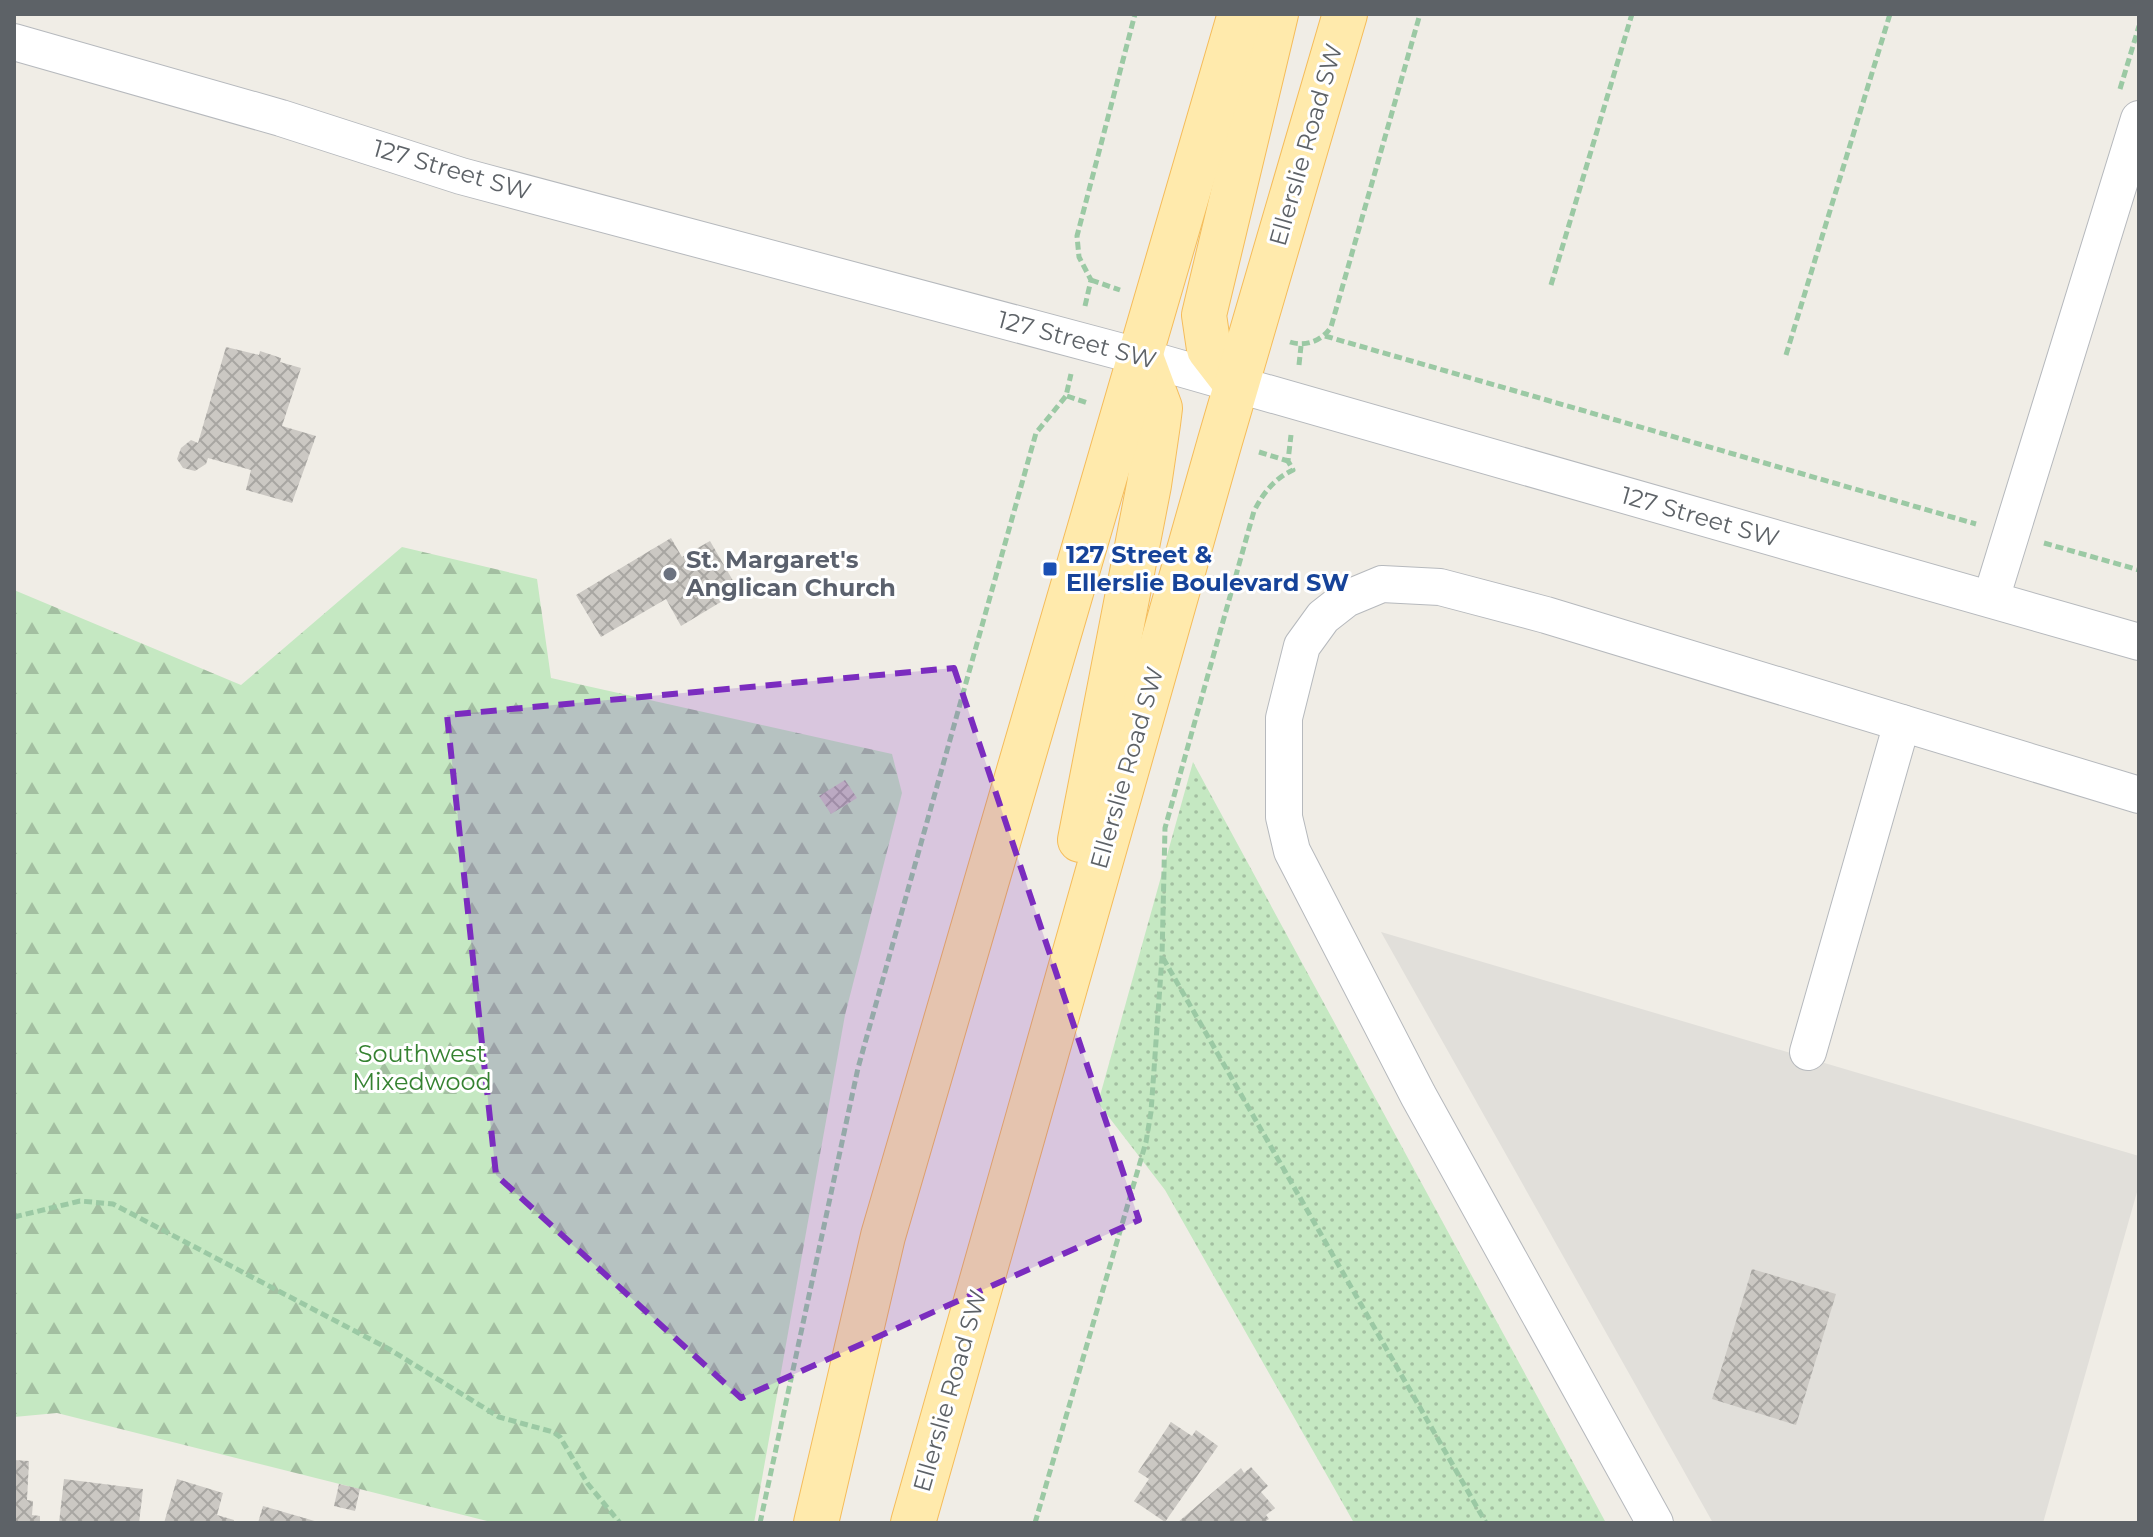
<svg xmlns="http://www.w3.org/2000/svg" width="2153" height="1537" font-family="Montserrat,sans-serif">
<style>
.industrial{fill:#e1dfda}
.grass{fill:url(#grass-dots)}
.forest{fill:url(#forest-firs)}
.building{fill:url(#building-cross-hatch)}
.lines{fill:none;stroke-linecap:round;stroke-linejoin:round}
.minor-casing{stroke:#b6b9bd;stroke-width:38}
.major-casing{stroke:#f5bc5a;stroke-width:46}
.path{stroke:#9bc9a4;stroke-width:5;stroke-dasharray:8 4;stroke-linecap:butt}
.minor{stroke:#fff;stroke-width:36}
.major{stroke:#ffeaac;stroke-width:44}
.marked{fill:#7b2cbf;fill-opacity:0.2;stroke:#7b2cbf;stroke-width:6;stroke-dasharray:16 10;stroke-linejoin:round}
.transit-dot{fill:#1a4fb4;stroke:#fff;stroke-width:3}
.worship-dot{fill:#6b7280;stroke:#fff;stroke-width:3}
.labels{text-anchor:middle;stroke-width:6;stroke-linejoin:round;paint-order:stroke}
.street-label{font-size:24px;fill:#5d6267;stroke:#fff}
.transit-label{font-size:24px;font-weight:bold;fill:#164399;stroke:#fff;text-anchor:start}
.worship-label{font-size:24px;font-weight:bold;fill:#5b616d;stroke:#fff;text-anchor:start}
.park-label{font-size:24px;fill:#358231;stroke:#fff}
</style>
<defs>
<pattern id="grass-dots" width="8" height="8" patternUnits="userSpaceOnUse" patternTransform="scale(2)"><rect width="8" height="8" fill="#c5e8c2"/><path d="M2 2h.1M6 6h.1" fill="none" stroke="#a3bfa1" stroke-width="1.8" stroke-linecap="round"/></pattern>
<pattern id="forest-firs" width="22" height="20" patternUnits="userSpaceOnUse" patternTransform="scale(2)"><rect width="22" height="20" fill="#c5e8c2"/><path d="M5 1l3.5 6h-7zM16 11l3.5 6h-7z" fill="#a3bfa1"/></pattern>
<pattern id="building-cross-hatch" width="8" height="8" patternUnits="userSpaceOnUse" patternTransform="scale(2)"><rect width="8" height="8" fill="#cbc8c3"/><path d="M0 0l8 8M0 8l8-8" fill="none" stroke="#a8a6a2"/></pattern>
</defs>
<rect width="100%" height="100%" fill="#f0ede6"/>
<!-- industrial -->
<polygon class="industrial" points="1381,932 2139,1156 2139,1185 2043,1523 1713,1523"/>
<!-- grass -->
<polygon class="grass" points="1193,762 1606,1523 1354,1523 1165,1190 1098,1103"/>
<!-- forest -->
<polygon class="forest" points="402,547 537,579 551,678 892,754 902,793 845,1015 754,1523 495,1523 57,1413 14,1417 14,590 241,685"/>
<!-- building -->
<g class="building">
<polygon points="226,347 259,355 260,351 281,358 280,362 301,368 282,426 316,436 292,503 246,490 251,470 208,458 206,464 195,471 183,468 177,459 181,448 191,440 198,443"/>
<polygon points="671,538 682,557 710,541 739,591 681,626 666,599 601,637 576,595"/>
<polygon points="845,780 857,798 831,814 819,796"/>
<polygon points="1752,1269 1836,1294 1796,1425 1712,1399"/>
<polygon points="1171,1422 1192,1436 1196,1430 1218,1446 1165,1522 1134,1501 1149,1479 1138,1472"/>
<polygon points="14,1460 29,1461 27,1500 33,1501 32,1515 40,1516 40,1523 14,1523"/>
<polygon points="1251,1467 1268,1486 1261,1492 1275,1508 1266,1515 1269,1519 1263,1523 1177,1523 1241,1468 1244,1473"/>
<polygon points="64,1479 143,1489 139,1523 59,1523"/>
<polygon points="177,1479 223,1493 217,1515 234,1520 234,1523 164,1523"/>
<polygon points="339,1484 360,1489 355,1511 334,1506"/>
<polygon points="263,1506 318,1522 318,1523 258,1523"/>
</g>
<g class="lines">
<defs>
<g id="minor">
<polyline points="14,42 281,118 461,176 1141,357 2139,642"/>
<polyline points="1991,599 2139,119"/>
<polyline points="1808,1052 1902,723"/>
<polyline points="1655,1523 1418,1095 1292,851 1284,817 1284,718 1302,646 1323,617 1346,599 1382,584 1440,587 1546,615 2139,795"/>
</g>
<g id="major">
<polyline points="1236,384 1209,349 1204,315 1276,14"/>
<polyline points="1080,840 1149,485 1158,424 1160,408 1141,357"/>
<polyline points="816,1523 883,1236 1240,14"/>
<polyline points="913,1523 1220,441 1345,14"/>
</g>
</defs>
<!-- minor casing -->
<use href="#minor" class="minor-casing"/>
<!-- major casing -->
<use href="#major" class="major-casing"/>
<!-- path -->
<g class="path">
<polyline points="2120,89 2139,26"/>
<polyline points="1091,280 1120,290"/>
<polyline points="1551,285 1632,14"/>
<polyline points="1085,306 1091,280 1079,257 1077,236 1135,14"/>
<polyline points="1325,336 1976,524"/>
<path d="M1290,342C1305,347 1322,341 1331,327L1420,14"/>
<polyline points="1786,355 1890,14"/>
<polyline points="1299,365 1301,346"/>
<polyline points="1067,396 1088,403"/>
<polyline points="1259,452 1288,461"/>
<polyline points="2044,543 2139,570"/>
<polyline points="1163,958 1486,1523"/>
<polyline points="14,1217 80,1201 113,1204 389,1349 499,1417 553,1432 560,1437 588,1484 620,1523"/>
<polyline points="760,1523 858,1068 1036,433 1066,396 1071,374"/>
<path d="M1035,1523L1146,1142L1151,1112L1162,957L1165,828L1254,511C1264,492 1274,479 1293,470L1288,461L1291,435"/>
</g>
<!-- minor -->
<use href="#minor" class="minor"/>
<!-- major -->
<use href="#major" class="major"/>
</g>
<!-- marked area -->
<path class="marked" d="M954,668L1139,1220L741,1398L496,1175L447,715Z"/>
<!-- markers -->
<rect class="transit-dot" x="1042" y="561" width="16" height="16" rx="4"/>
<circle class="worship-dot" cx="670" cy="574" r="8"/>
<g class="labels">
<!-- street labels -->
<g class="street-label">
<text transform="translate(1306 145) rotate(-74)" y="8">Ellerslie Road SW</text>
<text transform="translate(452 170) rotate(16)" y="8">127 Street SW</text>
<text transform="translate(1077 340) rotate(15)" y="8">127 Street SW</text>
<text transform="translate(1700 517) rotate(16)" y="8">127 Street SW</text>
<text transform="translate(1127 768) rotate(-74)" y="8">Ellerslie Road SW</text>
<text transform="translate(950 1391) rotate(-74)" y="8">Ellerslie Road SW</text>
</g>
<!-- transit labels -->
<g class="transit-label">
<text x="1066" y="563">127 Street &amp;<tspan x="1066" dy="28">Ellerslie Boulevard SW</tspan></text>
</g>
<!-- worship labels -->
<g class="worship-label">
<text x="686" y="568">St. Margaret's<tspan x="686" dy="28">Anglican Church</tspan></text>
</g>
<!-- park labels -->
<g class="park-label">
<text x="422" y="1062">Southwest<tspan x="422" dy="28">Mixedwood</tspan></text>
</g>
</g>
<!-- border -->
<rect width="2153" height="1537" fill="none" stroke="#5d6267" stroke-width="32"/>
</svg>
